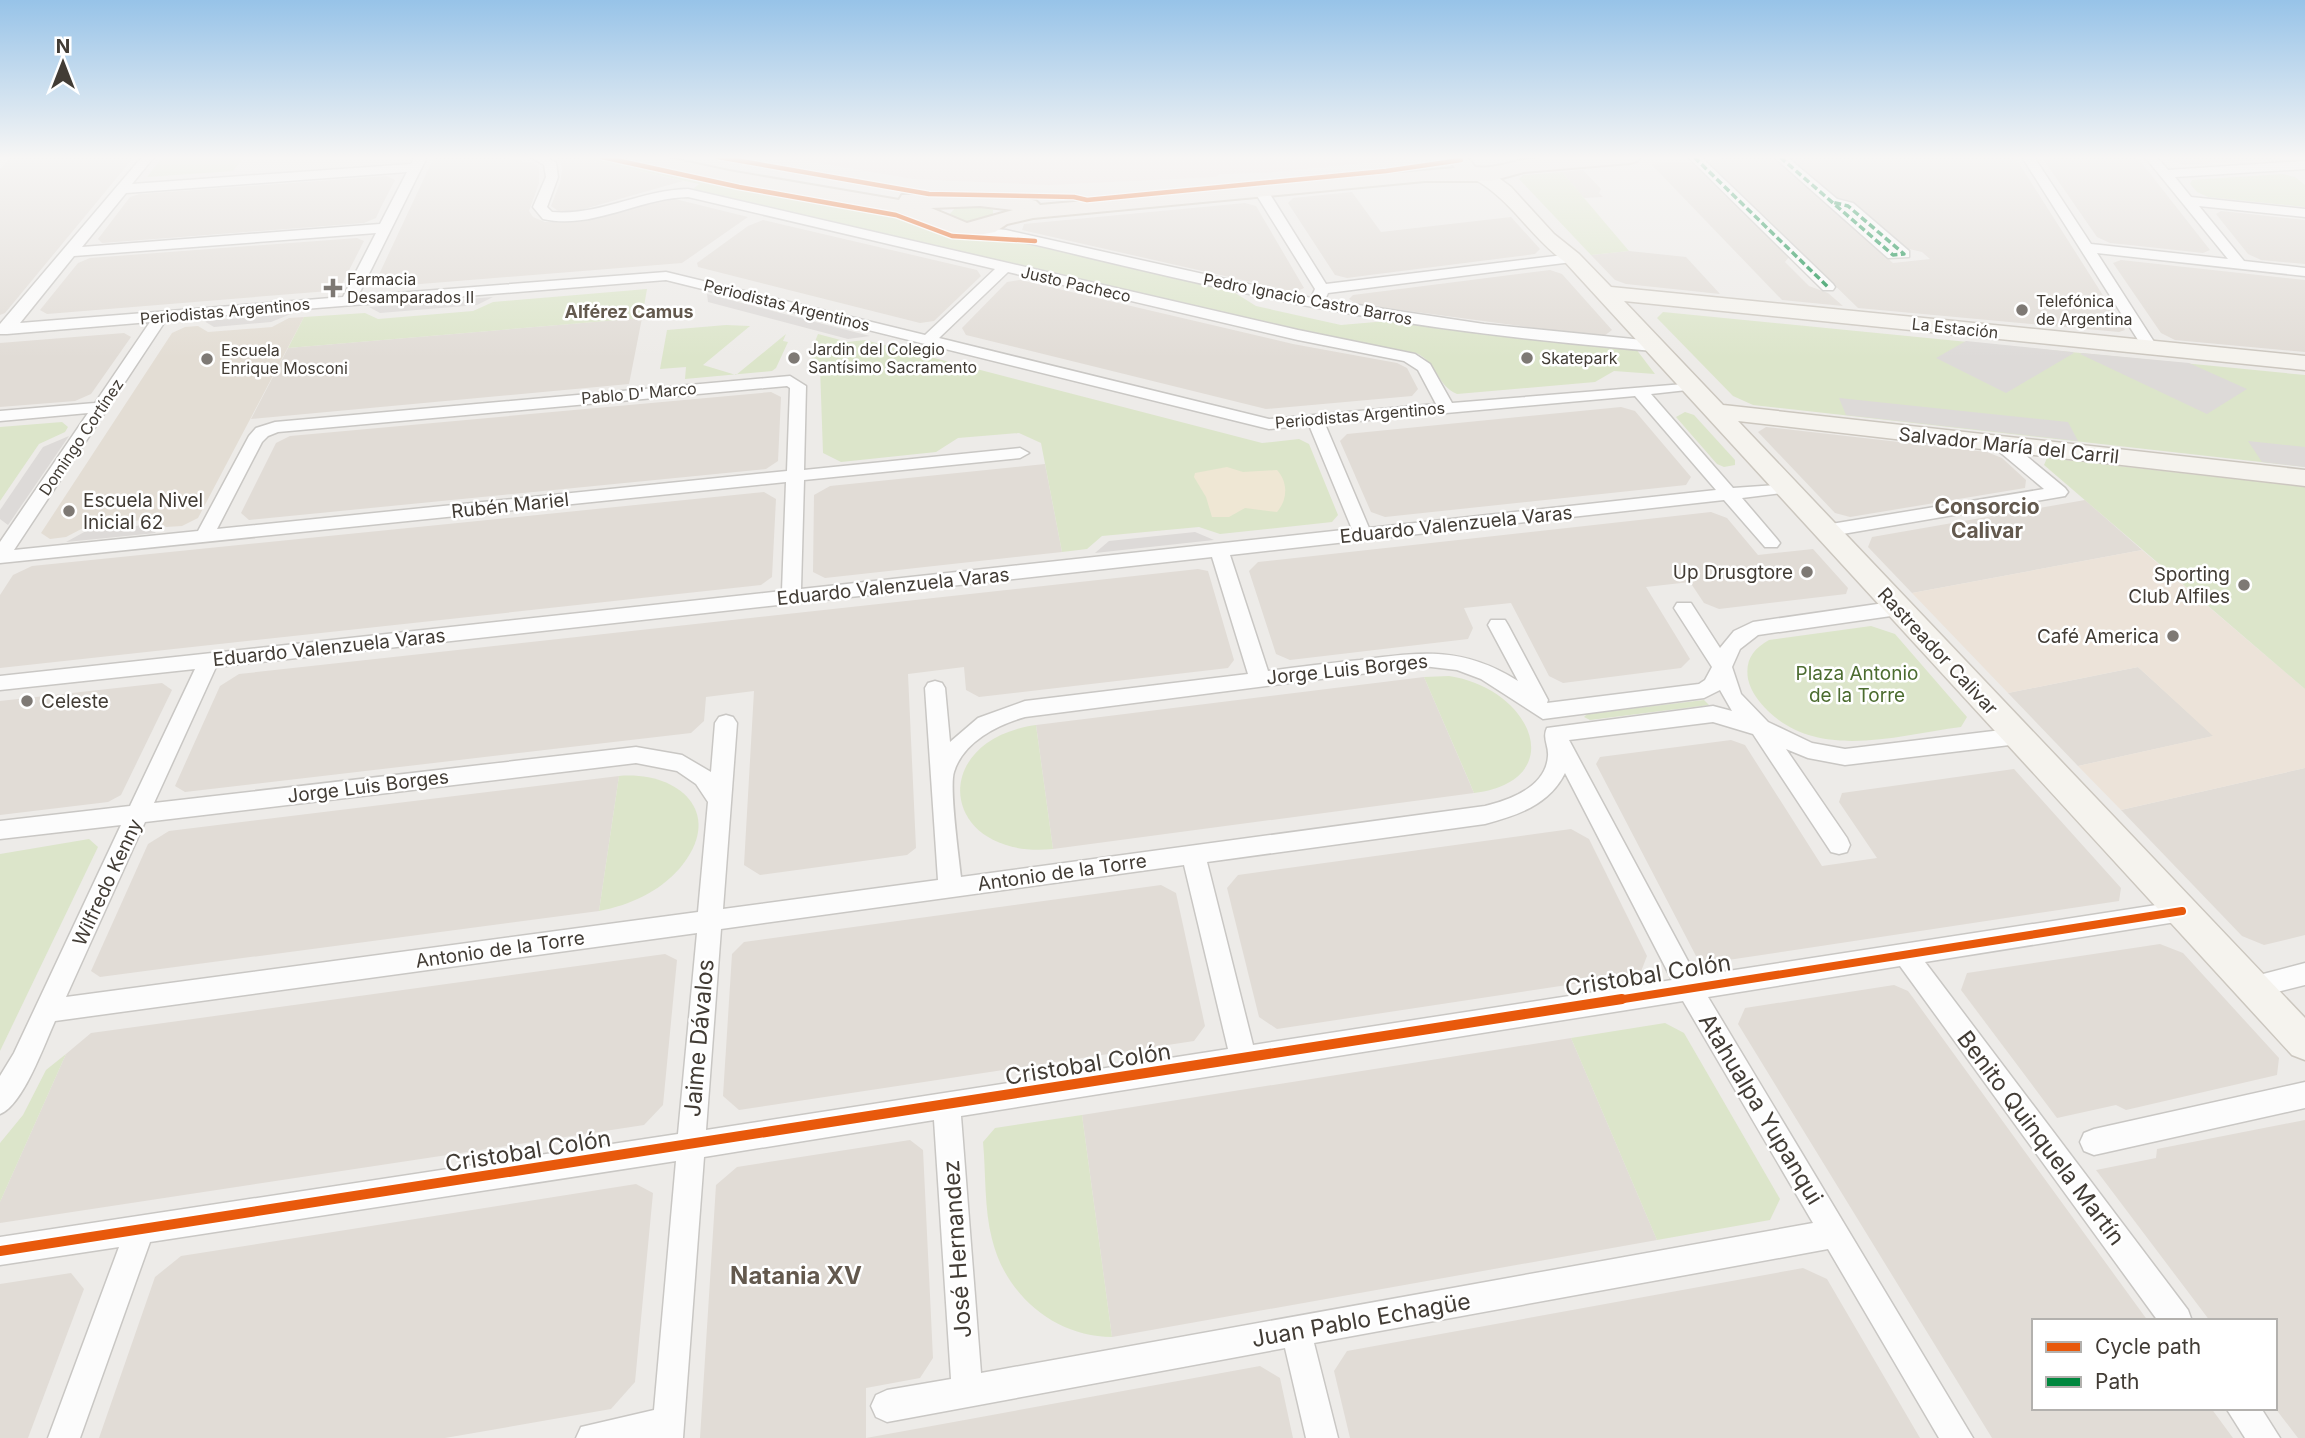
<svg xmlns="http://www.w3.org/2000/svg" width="2305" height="1438" font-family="Inter,sans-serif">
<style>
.residential{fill:#e1dcd6}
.commercial{fill:#ece3d9}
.education{fill:#e3ddd4}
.medical{fill:#ecdfdd}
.green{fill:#dce5ca}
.sand{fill:#efe7d4}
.parking{fill:#dddad8}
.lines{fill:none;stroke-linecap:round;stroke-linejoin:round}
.street-casing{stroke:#c9c7c4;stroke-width:3}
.secondary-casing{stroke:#ccc7bf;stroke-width:3}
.primary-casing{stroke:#cdc5b8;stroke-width:4}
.street{fill:#fcfcfc;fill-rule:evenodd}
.secondary{fill:#f5f3ee;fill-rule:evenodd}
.primary{fill:#efeae4;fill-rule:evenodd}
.quiet{stroke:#00873e;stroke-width:3.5;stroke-dasharray:7 3.5;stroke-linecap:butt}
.cycleway-far2-casing{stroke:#fff;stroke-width:7}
.cycleway-far1-casing{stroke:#fff;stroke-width:12}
.cycleway-casing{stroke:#fff;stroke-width:14}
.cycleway-far2{stroke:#e8590c;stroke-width:4.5}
.cycleway-far1{stroke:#e8590c;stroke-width:8}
.cycleway{stroke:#e8590c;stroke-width:10}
.poi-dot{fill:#7e7974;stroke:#fff;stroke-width:2.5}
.labels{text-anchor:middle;stroke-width:5;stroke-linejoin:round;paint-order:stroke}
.far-poi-label{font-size:16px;fill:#423c35;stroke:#fff;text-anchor:start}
.far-street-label{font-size:16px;fill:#423c35;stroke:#fff}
.far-neighbourhood-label{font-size:18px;font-weight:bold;fill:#63594e;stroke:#fff}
.street-label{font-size:19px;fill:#423c35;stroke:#fff}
.poi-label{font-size:19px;fill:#423c35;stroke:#fff;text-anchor:end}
.park-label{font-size:19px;fill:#4c6c30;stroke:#fff}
.neighbourhood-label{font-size:21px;font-weight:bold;fill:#63594e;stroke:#fff}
.near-street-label{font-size:23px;fill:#423c35;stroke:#fff}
.near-neighbourhood-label{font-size:24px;font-weight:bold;fill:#63594e;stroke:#fff}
</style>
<rect width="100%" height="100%" fill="#edebe8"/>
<!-- residential -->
<g class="residential">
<polygon points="11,157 134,157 5,313 0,315 0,169"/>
<polygon points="434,157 501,157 535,164 539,168 539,183 529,211 533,217 545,222 580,221 671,198 748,217 682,263 383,287 375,283"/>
<polygon points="553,157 576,157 683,181 577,211 560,212 551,206 560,183 562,171 561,163"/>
<polygon points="1741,157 1773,157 1893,263 1930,259 1922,252 1905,248 1852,201 1836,198 1789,157 2015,157 2125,330 2119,332 1858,308 1709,163 1713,159"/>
<polygon points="2065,157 2137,157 2210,250 2203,253 2130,245 2110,243 2097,237 2043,159"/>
<polygon points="2168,157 2305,157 2184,165 2171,161"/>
<polygon points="1684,162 1695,164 1789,257 1785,262 1809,286 1828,293 1843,306 1782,300 1651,164"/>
<polygon points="1583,170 1601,189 1599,193 1603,197 1584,198 1562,172"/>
<polygon points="387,176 395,180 381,207 376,218 364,223 102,243 98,239 130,197 140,194"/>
<polygon points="1352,192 1381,232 1511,217 1540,249 1535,254 1362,276 1347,278 1335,275 1288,203 1293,198"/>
<polygon points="1245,203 1256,206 1304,288 1295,292 1022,230 1024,224"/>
<polygon points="2221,211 2305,220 2305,264 2261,260 2248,254 2216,214"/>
<polygon points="763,220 977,270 981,276 934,321 920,323 698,267 697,263 748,226"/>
<polygon points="357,238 364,241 341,286 329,291 47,314 40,310 78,263 90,258"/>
<polygon points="1629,251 1686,257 1720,294 1626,284 1615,280 1591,255"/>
<polygon points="2121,260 2305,280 2305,352 2175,340 2161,333 2113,263"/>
<polygon points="1550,270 1562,274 1612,330 1604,336 1542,329 1357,304 1349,299 1353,295"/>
<polygon points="1020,280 1293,344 1397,363 1407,368 1418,389 1412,396 1266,409 966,335 962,328 1007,282"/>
<polygon points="642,318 629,384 251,419 288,348"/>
<polygon points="124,333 131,337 91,394 75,401 0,407 0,343"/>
<polygon points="771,392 781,397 778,461 766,469 249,520 241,513 276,443 290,436"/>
<polygon points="1621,407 1635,411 1691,477 1686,485 1385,517 1371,512 1340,441 1347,434"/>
<polygon points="1766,427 1987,452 2002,458 2026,480 2025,488 1850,517 1835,513 1758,432"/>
<polygon points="1045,464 1062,552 825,578 813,572 814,495 830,486"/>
<polygon points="764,492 776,499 772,577 761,585 0,668 0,595 13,575 32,566"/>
<polygon points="2085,500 2142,550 1912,593 1868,547 1872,537"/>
<polygon points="1711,512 1727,518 1758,555 1813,549 1848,588 1846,594 1719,609 1704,603 1690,582 1646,587 1690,659 1681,668 1563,683 1549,676 1511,603 1464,608 1473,628 1468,639 1290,660 1276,654 1249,571 1258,562"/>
<polygon points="1198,569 1208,571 1234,660 1228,668 979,697 966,690 964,667 908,674 916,848 907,855 760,875 744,865 754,691 706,697 704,721 691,733 185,792 175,786 220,686 239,674"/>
<polygon points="2138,667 2214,736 2078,766 2008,693"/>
<polygon points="1424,677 1474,793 1053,849 1036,725"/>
<polygon points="162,683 172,690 121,795 108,802 0,815 0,701"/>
<polygon points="1731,740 1745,745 1822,866 1877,858 1839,802 1842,793 2014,769 2121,888 2119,901 1708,963 1696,956 1596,764 1600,757"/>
<polygon points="2305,768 2305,935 2264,945 2242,936 2121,810"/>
<polygon points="619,776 599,911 100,977 91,971 148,844 169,831"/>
<polygon points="1571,829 1589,839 1647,956 1640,974 1277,1029 1259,1017 1227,888 1238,875"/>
<polygon points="1161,885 1176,893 1205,1026 1194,1041 739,1110 723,1096 732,954 744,942"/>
<polygon points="2160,944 2183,953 2279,1058 2277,1075 2126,1110 2116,1105 2057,1118 1961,990 1967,973"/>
<polygon points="665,954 677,960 663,1105 644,1125 0,1223 0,1202 66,1054 91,1033"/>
<polygon points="1894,985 1908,991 1914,999 2148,1321 2034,1321 2034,1408 2211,1408 2233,1438 1992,1438 1738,1024 1745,1008"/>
<polygon points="1571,1038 1657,1240 1112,1337 1082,1115"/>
<polygon points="2305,1120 2305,1438 2298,1438 2275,1408 2275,1321 2210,1321 2096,1170 2156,1158 2157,1149"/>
<polygon points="910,1140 923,1150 933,1358 920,1378 866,1388 866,1438 1260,1366 1280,1378 1293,1438 700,1438 716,1185 737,1167"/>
<polygon points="636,1184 653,1193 635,1382 611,1409 445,1438 99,1438 155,1277 181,1256"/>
<polygon points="1803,1268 1827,1279 1920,1438 1350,1438 1334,1371 1347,1351"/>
<polygon points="71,1273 84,1289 28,1438 0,1438 0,1284"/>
</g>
<!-- commercial -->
<polygon class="commercial" points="2142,550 2305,689 2305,768 2121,810 2078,766 2213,736 2138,667 2008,693 1912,593"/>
<!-- education -->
<polygon class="education" points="304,317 198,518 182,526 166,527 155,519 89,525 66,537 50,539 41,533 172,333 185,327 198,326 208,332 272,327 289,318"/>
<!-- medical -->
<polygon class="medical" points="783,157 1426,157 1266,173 1220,174 1216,177 1049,185 913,179"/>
<!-- green -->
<g class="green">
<polygon points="163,157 244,157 233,171 147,177"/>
<path d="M576,157H597L722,185L895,216L949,236L1013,241L1227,288L1256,306L1341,325L1387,321L1636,349L1655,374L1614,371L1595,382L1457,394C1437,386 1438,363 1416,353L1301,332L692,190L699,184Z"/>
<polygon points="1562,172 1629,251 1591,255 1519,179 1523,175"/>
<polygon points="2283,174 2295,177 2305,185 2305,207 2208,197 2197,192 2190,184 2192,180"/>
<polygon points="985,205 993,210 993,217 968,225 948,216 957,206"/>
<polygon points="647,289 642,318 288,348 304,317 365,313 378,319 473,311 493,302"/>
<polygon points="1663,312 2305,375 2305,467 1753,405 1733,396 1657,318"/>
<polygon points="726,325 750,326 703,365 736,375 786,334 783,341 788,342 776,368 772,371 685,379 686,367 660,369 667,330"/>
<polygon points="818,334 848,342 865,340 1262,443 1299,439 1309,444 1338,515 1332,522 1220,534 1199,527 1102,536 1087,549 1062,552 1041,443 1019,433 958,438 936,452 841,462 823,453 820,367 811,368 812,349"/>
<polygon points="1685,412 1694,415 1735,460 1735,465 1724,467 1717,464 1676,417"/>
<polygon points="62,422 68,427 65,432 39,444 0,501 0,427"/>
<polygon points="2047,458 2305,487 2305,689 2044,465"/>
<path d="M1871,626L1895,634L1967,717L1961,727C1898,735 1820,761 1768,711C1759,702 1751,692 1748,679C1745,660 1753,649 1769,640Z"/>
<path d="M1449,676C1531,688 1572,780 1474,793L1469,781L1424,677Z"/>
<polygon points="1704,700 1709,705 1590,720 1584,717 1587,714"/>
<path d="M1036,725L1053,849C939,860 926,740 1036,725Z"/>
<path d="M619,776C679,771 726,813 680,868C659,892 630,905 599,911Z"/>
<polygon points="89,839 98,847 0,1051 0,854"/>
<polygon points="1665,1023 1684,1033 1780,1199 1770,1220 1657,1240 1571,1038"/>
<polygon points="66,1054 0,1202 0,1143 23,1115 46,1070"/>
<path d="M1082,1115L1112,1337C1054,1337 1005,1294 992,1239C984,1208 986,1173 983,1142L995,1128Z"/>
</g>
<!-- sand -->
<path class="sand" d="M1227,467L1243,472L1277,470C1288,482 1288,499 1277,512L1245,508L1229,517H1212L1206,497L1194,477L1195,473Z"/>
<!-- parking -->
<g class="parking">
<polygon points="707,294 870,336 848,339 708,302"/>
<polygon points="493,297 477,305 380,313 369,307"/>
<polygon points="291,314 271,322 214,327 204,321"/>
<polygon points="1966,341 2072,352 2074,353 2006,393 1936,358"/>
<polygon points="2082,353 2189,363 2247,389 2207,414 2080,354"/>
<polygon points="1839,398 2068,422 2078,441 1846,415"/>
<polygon points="69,436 8,525 0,519 0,510 43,447"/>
<polygon points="2248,441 2305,447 2305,467 2262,462"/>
<polygon points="146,525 156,533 66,542 88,530"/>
<polygon points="1195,532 1214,540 1095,553 1109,541"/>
</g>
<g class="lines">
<defs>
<g id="street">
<path d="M142,157H154L132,184L411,164L415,157H425L426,159L358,296L666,272L925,335L995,269L688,197C639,198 592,230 543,219L533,207L546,177L544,165L531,157H547L556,163L558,177L547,207L552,212C599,216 641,190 688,189L1298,330L1415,354L1430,364L1452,403L1696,383L1698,386L1696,389L1651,394L1733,488L1791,484L1794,488L1791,492L1742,498L1777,539L1780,543L1777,547H1765L1724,500L1230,555L1268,671C1299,667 1329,663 1360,660C1422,652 1462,646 1518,681L1488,625L1491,620H1505L1508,625L1548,700L1547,703L1699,684L1705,680L1712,667L1674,608L1677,603H1691L1720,648L1734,631L1753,622L1898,601L1905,603L1908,608L1905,613L1898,615L1758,635L1740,649L1732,667L1741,694L1768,722L1812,743L1845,749L2018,728L2026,730L2029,736L2026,742L2018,744L1845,765L1808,758L1786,749L1847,838L1850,845L1847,852L1839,854L1831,852L1753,734L1713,722L1569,740L1696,976L2182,901L2190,904L2194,911L2190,918L2182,921L1925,962L2188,1310L2192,1321H2158L1900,966L1708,997L1973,1438H1939L1828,1249L1314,1343L1338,1438H1306L1285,1348L887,1422L876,1417L871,1406L876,1395L887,1390L951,1379L934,1120L704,1157L683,1438H576L581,1427L654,1410L676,1161L150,1242L80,1438H48L119,1247L0,1265V1237L678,1134L697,933L55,1021C44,1045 23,1105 0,1114V1076L14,1053L121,825L0,839V821L130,806L195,669L0,690V676L782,591L786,482L0,563V542L88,413L0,421V411L95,403L150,322L7,334H0V324ZM407,172L380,224L82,247L126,193ZM376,233L343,297L20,323L74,256ZM1008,272L1298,340L1404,361L1418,370L1436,404L1269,419L939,338ZM666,280L1269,429L1309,425L1352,529L801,589L804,480L1020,458L1029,453L1020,448L804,470L806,386L790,376L275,422L256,428L249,436L198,531L14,550L166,320ZM787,386L790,388L787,471L217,529L262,442L268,436L278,432ZM1635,396L1716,490L1369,528L1325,424ZM1212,557L1248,674L1025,701L978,718L950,742L945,688L942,683L935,681L928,683L925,688L938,880L723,909L737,723L733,717L726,715L719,717L715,723L711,772L682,755L636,747L154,803L216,667ZM1423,666L1457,670L1481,679L1543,719L1704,698L1720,690L1732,711L1713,706L1547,728C1542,738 1549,746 1548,756C1546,787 1510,800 1485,806L961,877C959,857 949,787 954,772C963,742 997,725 1025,717ZM636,763L677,771L696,784L708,802L698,912L66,997L145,822ZM1565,773L1672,980L1253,1045L1207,862L1485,824C1518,815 1549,805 1565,773ZM1184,865L1228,1049L706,1130L721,929ZM1683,1001L1813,1223L981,1373L961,1116Z"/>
<polygon points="1688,157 1701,157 1833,284 1835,287 1833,290 1823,290"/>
<polygon points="1774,157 1787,157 1837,199 1853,203 1909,251 1909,257 1888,258"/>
<polygon points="2022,157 2034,157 2091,244 2228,259 2145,157 2157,157 2168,170 2305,161 2305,169 2175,177 2191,197 2305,209 2305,217 2199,206 2244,261 2305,268 2305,276 2097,253 2158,348 2150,353 2145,351"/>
<path d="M1261,187L1268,191L1326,284L1572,254L1579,258L1572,262L1328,293L1325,300L1484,324L1653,341L1661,346L1653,351C1554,342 1456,332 1358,315C1240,295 1123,265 1006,238L967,234L960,230L967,226L1006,230L1311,298L1315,289L1254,191Z"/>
<polygon points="2001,439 2007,440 2065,488 2068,492 2065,496 1825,537 1816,531 1825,525 2044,489 1995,448 1993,444 1995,440"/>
<polygon points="2305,963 2305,985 2253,998 2244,995 2240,987 2244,979"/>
<polygon points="2305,1082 2305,1108 2094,1155 2084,1151 2080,1142 2084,1133 2094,1129"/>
<polygon points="2226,1408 2261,1408 2280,1438 2245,1438"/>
</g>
<path id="secondary" d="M1480,170L1499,178L1511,187L1554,234L1579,254L1611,287L2305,356V370L1624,301L1723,405L2305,470V486L1738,421L2305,1018V1060L2292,1055L1565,262C1531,238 1511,199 1474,179L1471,175L1474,171Z"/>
<path id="primary" d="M627,157H664L729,171L899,200L902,195L980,194L1029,199L1036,201L1040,205L1455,168L1451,162L1458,157L1468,158L1475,167C1494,169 1506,163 1524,160C1561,154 1602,155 1640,157L1637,161L1630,163L1524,172L1491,181H1425L1033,218L1007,224L995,232L967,237L941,231L901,213L729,183L630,161ZM980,206L1013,210L967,223L931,208Z"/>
</defs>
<!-- street casing -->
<use href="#street" class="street-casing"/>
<!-- secondary casing -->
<use href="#secondary" class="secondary-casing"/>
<!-- primary casing -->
<use href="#primary" class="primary-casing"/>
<!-- street -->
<use href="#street" class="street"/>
<!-- secondary -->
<use href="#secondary" class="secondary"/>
<!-- primary -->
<use href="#primary" class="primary"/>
<!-- quiet -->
<g class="quiet">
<polyline points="1694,157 1828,287"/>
<polyline points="1780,157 1893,255 1904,254 1848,206 1832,202"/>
</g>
<defs>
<g id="cycleway-far2">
<polyline points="602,157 739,187 896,215 952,236 1035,241"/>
<polyline points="718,157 929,194 1074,197 1087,200 1386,171 1461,160"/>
</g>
<polyline id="cycleway-far1" points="1611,1001 2182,911"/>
<polyline id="cycleway" points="0,1251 1622,999"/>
</defs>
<!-- cycleway-far2 casing -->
<use href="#cycleway-far2" class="cycleway-far2-casing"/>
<!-- cycleway-far1 casing -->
<use href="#cycleway-far1" class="cycleway-far1-casing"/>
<!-- cycleway casing -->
<use href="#cycleway" class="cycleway-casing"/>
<!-- cycleway-far2 -->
<use href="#cycleway-far2" class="cycleway-far2"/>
<!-- cycleway-far1 -->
<use href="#cycleway-far1" class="cycleway-far1"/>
<!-- cycleway -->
<use href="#cycleway" class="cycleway"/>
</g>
<!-- sky -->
<linearGradient id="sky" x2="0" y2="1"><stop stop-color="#97c3e8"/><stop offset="0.44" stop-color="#f7f6f5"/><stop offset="1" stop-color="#f7f6f5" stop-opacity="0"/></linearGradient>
<rect width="2305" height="358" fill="url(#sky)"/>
<!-- markers -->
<g class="poi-dot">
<path d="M329.5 277.5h7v7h7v7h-7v7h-7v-7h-7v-7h7z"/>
<circle cx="2022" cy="310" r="7"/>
<circle cx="794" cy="358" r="7"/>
<circle cx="1527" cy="358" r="7"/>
<circle cx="207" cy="359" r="7"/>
<circle cx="69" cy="511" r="7"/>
<circle cx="1807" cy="572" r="7"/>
<circle cx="2244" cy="585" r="7"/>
<circle cx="2173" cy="636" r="7"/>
<circle cx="27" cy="701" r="7"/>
</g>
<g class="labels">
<!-- far-poi labels -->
<g class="far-poi-label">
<text x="347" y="285">Farmacia<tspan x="347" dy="18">Desamparados II</tspan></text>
<text x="2036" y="307">Telefónica<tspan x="2036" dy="18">de Argentina</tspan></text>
<text x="808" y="355">Jardin del Colegio<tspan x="808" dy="18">Santísimo Sacramento</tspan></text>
<text x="221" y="356">Escuela<tspan x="221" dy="18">Enrique Mosconi</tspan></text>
<text x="1541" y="364">Skatepark</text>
</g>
<!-- far-street labels -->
<g class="far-street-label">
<text transform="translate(1076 284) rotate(13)" y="6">Justo Pacheco</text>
<text transform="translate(1308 299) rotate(11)" y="6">Pedro Ignacio Castro Barros</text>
<text transform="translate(787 305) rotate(14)" y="6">Periodistas Argentinos</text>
<text transform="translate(225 311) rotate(-5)" y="6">Periodistas Argentinos</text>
<text transform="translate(1955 328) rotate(6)" y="6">La Estación</text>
<text transform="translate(639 393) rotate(-5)" y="6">Pablo D' Marco</text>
<text transform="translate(1360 415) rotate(-5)" y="6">Periodistas Argentinos</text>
<text transform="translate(81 437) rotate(-56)" y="6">Domingo Cortínez</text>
</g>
<!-- far-neighbourhood labels -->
<g class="far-neighbourhood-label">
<text x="629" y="318">Alférez Camus</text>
</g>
<!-- street labels -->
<g class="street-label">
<text transform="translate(2009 445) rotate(6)" y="7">Salvador María del Carril</text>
<text transform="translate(510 505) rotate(-6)" y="7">Rubén Mariel</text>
<text transform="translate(1456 524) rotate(-6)" y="7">Eduardo Valenzuela Varas</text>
<text transform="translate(893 586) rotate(-6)" y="7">Eduardo Valenzuela Varas</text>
<text transform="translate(329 647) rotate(-6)" y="7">Eduardo Valenzuela Varas</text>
<text transform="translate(1938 651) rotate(47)" y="7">Rastreador Calivar</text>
<text transform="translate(1347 669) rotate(-6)" y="7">Jorge Luis Borges</text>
<text transform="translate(368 786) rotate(-7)" y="7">Jorge Luis Borges</text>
<text transform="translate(1062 872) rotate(-8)" y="7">Antonio de la Torre</text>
<text transform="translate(107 882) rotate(-65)" y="7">Wilfredo Kenny</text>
<text transform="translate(500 949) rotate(-8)" y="7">Antonio de la Torre</text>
</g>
<!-- poi labels -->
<g class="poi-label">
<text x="83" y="507" text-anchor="start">Escuela Nivel<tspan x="83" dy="22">Inicial 62</tspan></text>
<text x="1793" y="579">Up Drusgtore</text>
<text x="2230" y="581">Sporting<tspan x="2230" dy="22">Club Alfiles</tspan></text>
<text x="2159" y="643">Café America</text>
<text x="41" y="708" text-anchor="start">Celeste</text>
</g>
<!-- park labels -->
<g class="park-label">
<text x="1857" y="680">Plaza Antonio<tspan x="1857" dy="22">de la Torre</tspan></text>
</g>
<!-- neighbourhood labels -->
<g class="neighbourhood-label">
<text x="1987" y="514">Consorcio<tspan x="1987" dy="24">Calivar</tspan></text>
</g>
<!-- near-street labels -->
<g class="near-street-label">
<text transform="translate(1648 975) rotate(-9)" y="8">Cristobal Colón</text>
<text transform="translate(699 1038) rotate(-85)" y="8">Jaime Dávalos</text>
<text transform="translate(1088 1064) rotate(-9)" y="8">Cristobal Colón</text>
<text transform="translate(1761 1109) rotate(59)" y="8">Atahualpa Yupanqui</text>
<text transform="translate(2041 1138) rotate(53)" y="8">Benito Quinquela Martín</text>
<text transform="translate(528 1151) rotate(-9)" y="8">Cristobal Colón</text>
<text transform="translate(957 1249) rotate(-94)" y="8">José Hernandez</text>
<text transform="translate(1361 1320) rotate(-10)" y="8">Juan Pablo Echagüe</text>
</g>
<!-- near-neighbourhood labels -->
<g class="near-neighbourhood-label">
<text x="796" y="1284">Natania XV</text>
</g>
</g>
<!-- legend -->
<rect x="2032" y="1319" width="245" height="91" fill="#ffffff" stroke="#b3b1ae" stroke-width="2"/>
<rect x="2046" y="1342" width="35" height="10" fill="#e8590c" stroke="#b3b1ae" stroke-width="2"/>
<text x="2095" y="1354" font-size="21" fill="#423c35">Cycle path</text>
<rect x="2046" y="1377" width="35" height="10" fill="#00873e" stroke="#b3b1ae" stroke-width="2"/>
<text x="2095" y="1389" font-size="21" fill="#423c35">Path</text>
<!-- north arrow -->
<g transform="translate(63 63)" stroke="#ffffff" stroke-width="5" paint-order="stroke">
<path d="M0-5L12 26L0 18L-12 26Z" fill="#423c35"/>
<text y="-10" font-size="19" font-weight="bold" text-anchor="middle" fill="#423c35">N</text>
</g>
</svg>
